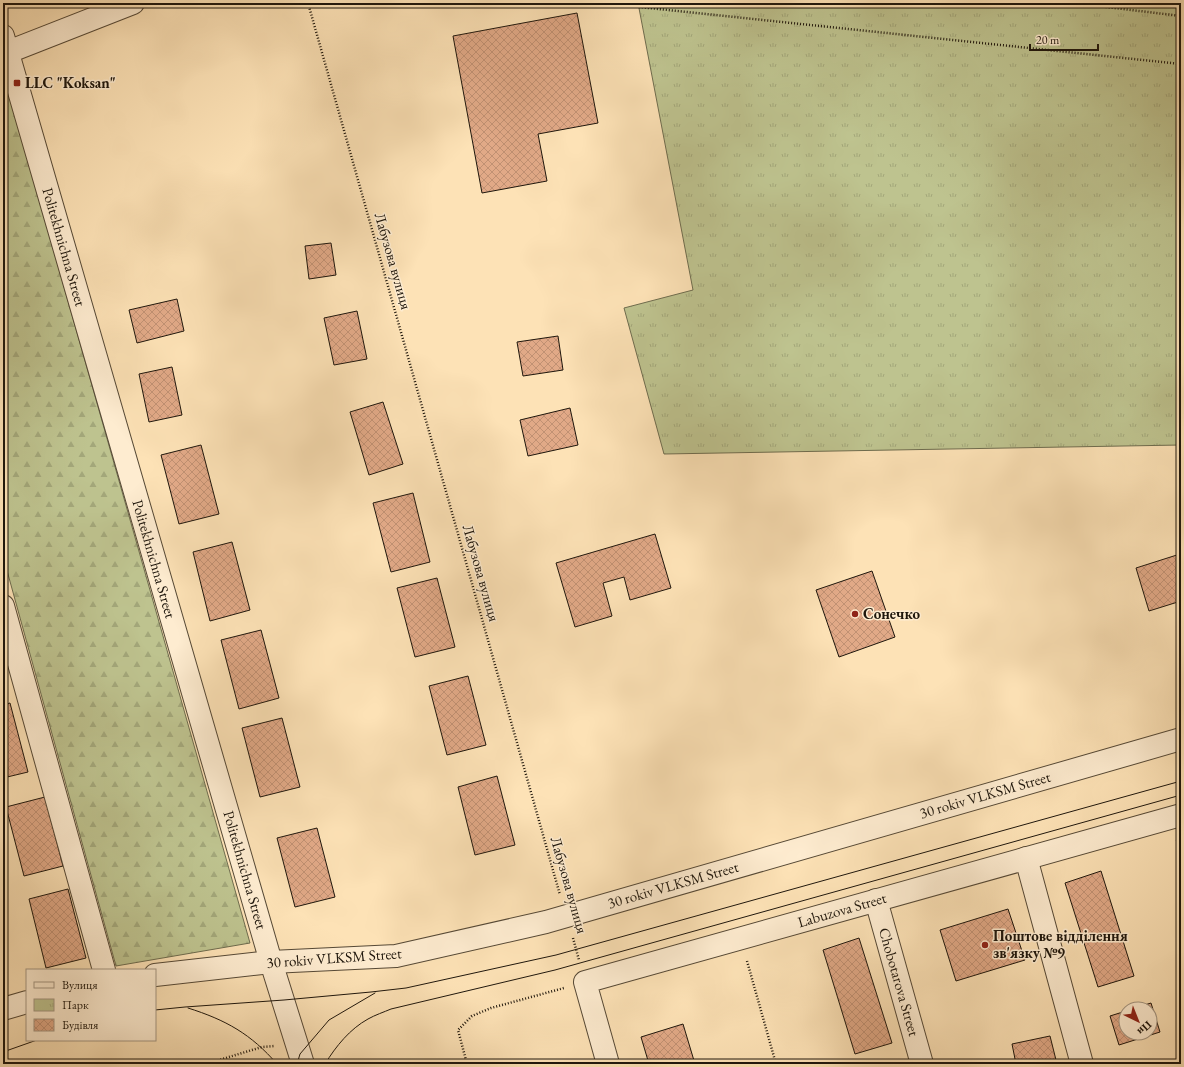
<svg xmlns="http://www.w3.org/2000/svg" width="1184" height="1067" font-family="'EB Garamond',serif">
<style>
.forest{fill:url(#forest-firs);stroke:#6e6c4e}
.park{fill:url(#park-tufts);stroke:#6e6c4e}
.building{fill:url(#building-cross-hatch);stroke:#1e160c}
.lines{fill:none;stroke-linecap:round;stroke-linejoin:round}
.minor-casing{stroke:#564936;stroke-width:24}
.path{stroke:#1e160c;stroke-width:2.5;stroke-dasharray:1 2;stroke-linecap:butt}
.minor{stroke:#feecd0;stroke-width:22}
.tram{stroke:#1e160c;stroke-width:1}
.poi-dot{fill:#8f2418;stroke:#feecd0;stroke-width:1.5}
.labels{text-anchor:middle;stroke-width:3;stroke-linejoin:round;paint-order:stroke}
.poi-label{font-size:15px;font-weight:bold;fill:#1e160c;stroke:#feecd0;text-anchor:start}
.street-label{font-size:15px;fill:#1e160c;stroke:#feecd0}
</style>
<defs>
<pattern id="forest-firs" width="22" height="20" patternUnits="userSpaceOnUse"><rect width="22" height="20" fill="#bec38f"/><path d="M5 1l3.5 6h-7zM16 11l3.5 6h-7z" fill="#a3a77a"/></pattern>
<pattern id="park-tufts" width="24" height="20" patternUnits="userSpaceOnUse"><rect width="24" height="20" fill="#bec38f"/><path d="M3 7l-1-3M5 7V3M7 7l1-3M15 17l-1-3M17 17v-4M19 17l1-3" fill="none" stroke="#a3a77a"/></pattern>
<pattern id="building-cross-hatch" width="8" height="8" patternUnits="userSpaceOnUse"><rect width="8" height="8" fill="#e1a987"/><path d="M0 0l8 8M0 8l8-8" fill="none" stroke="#c19173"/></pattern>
</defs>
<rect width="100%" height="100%" fill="#fde2b6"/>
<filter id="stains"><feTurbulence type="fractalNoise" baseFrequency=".005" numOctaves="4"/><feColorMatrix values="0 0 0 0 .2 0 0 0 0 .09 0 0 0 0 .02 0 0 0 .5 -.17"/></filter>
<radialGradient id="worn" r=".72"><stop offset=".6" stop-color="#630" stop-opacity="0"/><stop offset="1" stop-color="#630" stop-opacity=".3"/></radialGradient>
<!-- forest -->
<polygon class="forest" points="3,75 4,75 250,943 116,966 3,556"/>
<!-- park -->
<polygon class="park" points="638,3 1181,3 1181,445 664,454 624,308 693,290"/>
<!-- building -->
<g class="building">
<polygon points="577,13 598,123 538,134 547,181 482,193 453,36"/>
<polygon points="331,243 336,275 309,279 305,246"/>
<polygon points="177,299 184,331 137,343 129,310"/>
<polygon points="357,311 367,359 334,365 324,318"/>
<polygon points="558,336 563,370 523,376 517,342"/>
<polygon points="172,367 182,415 149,422 139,374"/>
<polygon points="383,402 403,464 369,475 350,412"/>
<polygon points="570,408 578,445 528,456 520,420"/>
<polygon points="201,445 219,514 179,524 161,455"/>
<polygon points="413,493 430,562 391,572 373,503"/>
<polygon points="655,534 671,588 630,600 624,577 603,583 612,616 575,627 556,563"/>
<polygon points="232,542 250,610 210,621 193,552"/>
<polygon points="1180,554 1181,559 1181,601 1149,611 1136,568"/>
<polygon points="872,571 895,637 839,657 816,590"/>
<polygon points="437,578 455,647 415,657 397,588"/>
<polygon points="261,630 279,698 239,709 221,640"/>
<polygon points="468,676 486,745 447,755 429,686"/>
<polygon points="10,703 28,772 3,778 3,705"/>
<polygon points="282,718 300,787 260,797 242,728"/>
<polygon points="497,776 515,845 475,855 458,787"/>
<polygon points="45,797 63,866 24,876 6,807"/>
<polygon points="317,828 335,897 295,907 277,838"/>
<polygon points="1101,871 1134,976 1098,987 1065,883"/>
<polygon points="68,889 86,958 46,968 29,899"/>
<polygon points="1008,909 1025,960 956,981 940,930"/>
<polygon points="859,938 892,1043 855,1054 823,950"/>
<polygon points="1151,1003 1160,1032 1119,1045 1110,1016 1126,1011 1126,1033 1150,1033 1150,1009 1132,1009"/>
<polygon points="683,1024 695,1064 649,1064 641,1037"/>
<polygon points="1050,1036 1057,1064 1016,1064 1012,1044"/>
<polygon points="376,1060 378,1064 363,1064"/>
<polygon points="1144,1061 1145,1064 1131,1064"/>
</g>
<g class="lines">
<defs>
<g id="minor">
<polyline points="3,36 271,962 303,1064"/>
<polyline points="3,54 133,3"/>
<polyline points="3,606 104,970"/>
<polyline points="1026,858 1082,1064"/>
<polyline points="876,900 922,1064"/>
<polyline points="155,975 271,962 396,956 546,922 1181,739"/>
<polyline points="3,1009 27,1002"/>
<polyline points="608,1064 585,982 1181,815"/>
</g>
</defs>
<!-- minor casing -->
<use href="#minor" class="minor-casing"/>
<!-- path -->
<g class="path">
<polyline points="308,3 560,895"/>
<polyline points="1073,3 1181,16"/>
<polyline points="630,6 1181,64"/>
<polyline points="1177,840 1181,855"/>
<polyline points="573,938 579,960"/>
<polyline points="747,961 776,1064"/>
<polyline points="206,1064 262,1047 275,1046"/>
<polyline points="467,1064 458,1030 472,1016 491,1008 564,988"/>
</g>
<!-- minor -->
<use href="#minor" class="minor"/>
<!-- tram -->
<g class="tram">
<path d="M188,1008C226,1020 251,1034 277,1064"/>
<polyline points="155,1010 185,1007 284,1000 371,992 406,988 556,955 1181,781"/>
<polyline points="3,1052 37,1040"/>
<polyline points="297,1064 300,1054 329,1020 375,993"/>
<path d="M325,1064C336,1046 350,1029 368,1019C375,1015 384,1012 391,1009L555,970L1181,795"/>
</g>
</g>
<!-- markers -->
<g class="poi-dot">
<rect x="13" y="79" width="8" height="8" rx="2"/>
<circle cx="855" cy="614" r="4"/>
<circle cx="985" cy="945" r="4"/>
</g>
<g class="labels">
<!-- poi labels -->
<g class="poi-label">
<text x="25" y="88">LLC "Koksan"</text>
<text x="863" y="619">Сонечко</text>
<text x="993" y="941">Поштове відділення<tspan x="993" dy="17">зв'язку №9</tspan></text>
</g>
<!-- street labels -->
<g class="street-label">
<text transform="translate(64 247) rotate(74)" y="5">Politekhnichna Street</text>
<text transform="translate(393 261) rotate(74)" y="5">Лабузова вулиця</text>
<text transform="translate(154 559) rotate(74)" y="5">Politekhnichna Street</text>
<text transform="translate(481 573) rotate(74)" y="5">Лабузова вулиця</text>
<text transform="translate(985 795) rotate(-16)" y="5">30 rokiv VLKSM Street</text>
<text transform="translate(245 870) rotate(74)" y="5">Politekhnichna Street</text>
<text transform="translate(569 885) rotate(74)" y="5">Лабузова вулиця</text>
<text transform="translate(673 885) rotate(-16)" y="5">30 rokiv VLKSM Street</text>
<text transform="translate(842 910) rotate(-16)" y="5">Labuzova Street</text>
<text transform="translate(334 958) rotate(-4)" y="5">30 rokiv VLKSM Street</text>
<text transform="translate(899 982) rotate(74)" y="5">Chobotarova Street</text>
</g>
</g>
<!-- margin -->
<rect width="1184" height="1067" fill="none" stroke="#fde2b6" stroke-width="16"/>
<rect x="4" y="4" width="1176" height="1059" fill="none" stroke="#1e160c" stroke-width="2"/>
<rect x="8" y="8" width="1168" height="1051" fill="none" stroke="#1e160c"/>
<!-- legend -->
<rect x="26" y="969" width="130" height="72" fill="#feecd0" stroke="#a49682"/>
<rect x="34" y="982" width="20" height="6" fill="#feecd0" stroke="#a49682"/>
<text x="62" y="989" font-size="12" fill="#1e160c">Вулиця</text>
<rect x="34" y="999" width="20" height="12" fill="url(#park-tufts)" stroke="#a49682"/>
<text x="62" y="1009" font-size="12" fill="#1e160c">Парк</text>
<rect x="34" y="1019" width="20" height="12" fill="url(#building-cross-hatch)" stroke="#a49682"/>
<text x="62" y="1029" font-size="12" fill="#1e160c">Будівля</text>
<!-- north arrow -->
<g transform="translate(1138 1021) rotate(137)"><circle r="19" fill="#feecd0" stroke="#a49682"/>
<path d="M0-3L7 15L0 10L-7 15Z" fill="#8f2418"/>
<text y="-6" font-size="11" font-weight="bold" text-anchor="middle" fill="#1e160c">Пн</text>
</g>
<!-- scale -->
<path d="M1030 44v6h68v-6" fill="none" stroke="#1e160c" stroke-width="2"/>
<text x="1036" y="44" font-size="12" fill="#1e160c" stroke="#feecd0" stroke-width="3" paint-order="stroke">20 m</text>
<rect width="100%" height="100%" filter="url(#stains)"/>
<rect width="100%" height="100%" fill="url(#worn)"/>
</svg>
